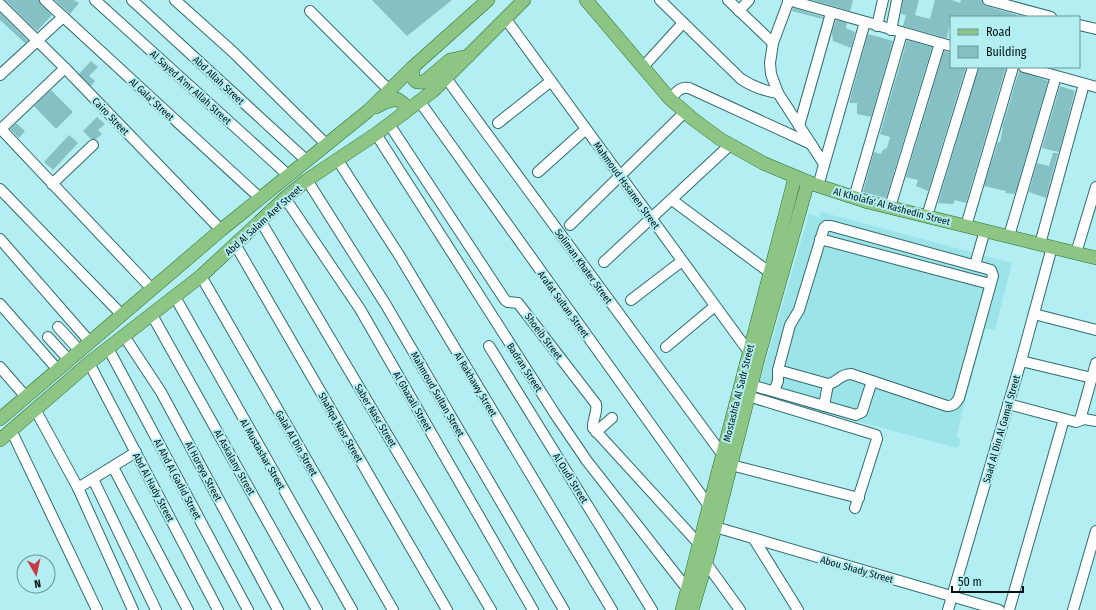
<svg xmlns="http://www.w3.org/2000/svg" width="1096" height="610" font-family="'Fira Sans Condensed',sans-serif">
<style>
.built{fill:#9ce4e8}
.building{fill:#85c0c4}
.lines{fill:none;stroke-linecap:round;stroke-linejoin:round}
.minor-casing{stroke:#306b6f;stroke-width:12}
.major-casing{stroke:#2a6d28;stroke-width:14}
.minor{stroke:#fff;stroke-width:10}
.major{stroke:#8dc585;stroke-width:13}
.labels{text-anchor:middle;stroke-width:4;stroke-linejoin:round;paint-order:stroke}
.street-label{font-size:10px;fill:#001315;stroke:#b2eef2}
</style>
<rect width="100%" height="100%" fill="#b2eef2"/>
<!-- built -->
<polygon class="built" points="821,212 1012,263 995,330 985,329 960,421 957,438 961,439 958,448 756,395 809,214 819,217"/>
<!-- building -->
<g class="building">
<polygon points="5,0 39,0 41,5 52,15 37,31"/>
<polygon points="55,0 74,0 79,3 70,14"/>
<polygon points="372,0 452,0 407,36"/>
<polygon points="812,0 853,0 850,11"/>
<polygon points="903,0 919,0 915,15 930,19 935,0 952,0 960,3 961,0 982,0 983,4 986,6 1017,15 1016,17 951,17 947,38 903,26 906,15 901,14"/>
<polygon points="793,8 823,17 823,19 792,11"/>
<polygon points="0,13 28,41 25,43 0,20"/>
<polygon points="836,20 847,23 846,28 855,32 851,48 833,41 832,32"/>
<polygon points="868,34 893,41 871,117 857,114 857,103 849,103"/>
<polygon points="907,40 932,47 886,198 863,192 874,152 881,154 883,150 887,148 890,137 880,134"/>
<polygon points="944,51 951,53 951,67 966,67 928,191 916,186 918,180 906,177"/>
<polygon points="91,61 98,67 89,76 95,81 91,86 79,74"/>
<polygon points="979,67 1006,67 966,203 955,200 953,204 938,203"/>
<polygon points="1019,71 1048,81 1015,194 1005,193 1006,191 984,186 998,142 1000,142 1003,128 1002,128"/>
<polygon points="1060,86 1075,91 1059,152 1042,148"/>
<polygon points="51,90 73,112 56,129 34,106"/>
<polygon points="97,117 105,124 98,130 102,134 96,139 91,139 83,131"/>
<polygon points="16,123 25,131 19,138 10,129"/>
<polygon points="69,135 78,143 53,170 44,162"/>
<polygon points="1053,153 1058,153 1046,198 1029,192 1037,163 1049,166"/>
</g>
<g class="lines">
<defs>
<g id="minor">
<polyline points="45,0 260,198"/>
<polyline points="95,0 288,175"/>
<polyline points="132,0 306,160"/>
<polyline points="175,0 233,52 326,144"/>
<path d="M660,0L741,79C753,87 764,91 778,93"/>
<polyline points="728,0 773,43"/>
<polyline points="788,0 951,46"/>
<polyline points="789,0 773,43 770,63 771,74 778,93 824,164"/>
<polyline points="988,0 1051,17"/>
<polyline points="0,4 65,68 221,230"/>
<polyline points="310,11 389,90"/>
<polyline points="739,11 749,0"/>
<polyline points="505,18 749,352"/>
<polyline points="1079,25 1096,29"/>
<polyline points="877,26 883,0"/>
<polyline points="891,30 897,0"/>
<polyline points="643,67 683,23"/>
<polyline points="1024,67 1096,87"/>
<polyline points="0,75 63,17"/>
<polyline points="446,78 722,454"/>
<path d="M670,99C676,93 680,86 689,88L811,144"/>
<polyline points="420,102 709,506"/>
<polyline points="498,123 551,81"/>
<path d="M389,124L505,300L508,302L518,303L596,404C598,412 592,420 593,428L699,544"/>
<polyline points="799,126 831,13"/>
<polyline points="0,128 152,289"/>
<polyline points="1,129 65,68"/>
<polyline points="376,134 555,414 587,461 688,590"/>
<polyline points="337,159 399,255 612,610"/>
<polyline points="538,172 586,129"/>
<polyline points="307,180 386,305 564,610"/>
<polyline points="52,184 93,145"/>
<polyline points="818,186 865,22"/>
<polyline points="0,189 122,315"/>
<polyline points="285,198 360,309 533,610"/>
<polyline points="854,198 902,33"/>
<polyline points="672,200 769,272"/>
<polyline points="890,207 940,43"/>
<polyline points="927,216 973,67"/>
<polyline points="260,220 491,610"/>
<polyline points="570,225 685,112"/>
<polyline points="966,226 1013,67"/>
<polyline points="1009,236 1056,76"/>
<polyline points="0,239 90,342"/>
<polyline points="820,239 990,284"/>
<polyline points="235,244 447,610"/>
<polyline points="1040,244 1084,84"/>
<polyline points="1076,253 1096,187"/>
<polyline points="604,262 730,145"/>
<polyline points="975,265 985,230"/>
<polyline points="201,276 393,610"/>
<polyline points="175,297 352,610"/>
<polyline points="631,300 682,261"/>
<polyline points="0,304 58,370"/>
<polyline points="1034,314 1096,330"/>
<polyline points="152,315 317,610"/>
<polyline points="58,327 80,351"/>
<polyline points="124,336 161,392 278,610"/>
<polyline points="48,337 69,360"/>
<polyline points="489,346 652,610"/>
<polyline points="666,347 715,306"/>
<polyline points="108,348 248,610"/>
<polyline points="1021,361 1092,378"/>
<polyline points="89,363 218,610"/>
<polyline points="0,367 26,397"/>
<polyline points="751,385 856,415 862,412 872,381"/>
<path d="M774,391L778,381V370L790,325L799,310L824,228L826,226H831L991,270L993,276L959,398C956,403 954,406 947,406L851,374C839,374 838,383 828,384L778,370"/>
<polyline points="748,396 876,435 877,439 855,508"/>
<polyline points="1008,404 1076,422 1084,419 1096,421"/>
<polyline points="824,406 828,384"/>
<polyline points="35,409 78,488 133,610"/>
<polyline points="1080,420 1096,363"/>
<polyline points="11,430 97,610"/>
<polyline points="596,432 612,418"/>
<polyline points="731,465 859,498"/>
<polyline points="113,467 188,610"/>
<polyline points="93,479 156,610"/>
<polyline points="78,488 136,452"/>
<polyline points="715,527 999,610"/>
<polyline points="754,539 798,610"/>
<polyline points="706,563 740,610"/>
<polyline points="948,610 1021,361 1052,247"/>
<polyline points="1009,610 1064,419"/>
<polyline points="1073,610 1096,531"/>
</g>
<g id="major">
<polyline points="586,0 670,99 693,119 720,139 763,163 813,184 868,202 1096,258"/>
<path d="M413,67C412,76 412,84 424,82L450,60L468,56"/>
<polyline points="376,107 386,102 397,99 404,104 404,113"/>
<polyline points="0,419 221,230 368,111 413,67 488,0"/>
<polyline points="0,440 89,363 201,276 285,198 307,180 376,134 433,91 524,0"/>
<polyline points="682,610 795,177"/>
<polyline points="692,610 706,563 759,355 808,182"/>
</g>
</defs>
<!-- minor casing -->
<use href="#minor" class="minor-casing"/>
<!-- major casing -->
<use href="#major" class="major-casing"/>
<!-- minor -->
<use href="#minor" class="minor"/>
<!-- major -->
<use href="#major" class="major"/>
</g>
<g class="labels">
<!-- street labels -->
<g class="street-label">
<text transform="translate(219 80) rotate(43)" y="4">Abd Allah Street</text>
<text transform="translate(191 87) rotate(42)" y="4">Al Sayed A'mr Allah Street</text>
<text transform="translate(152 99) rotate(43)" y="4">Al Gala' Street</text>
<text transform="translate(111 116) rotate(46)" y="4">Cairo Street</text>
<text transform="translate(627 185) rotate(54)" y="4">Mahmoud Hssanen Street</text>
<text transform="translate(892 206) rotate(15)" y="4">Al Kholafa' Al Rashedin Street</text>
<text transform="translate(263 220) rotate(-42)" y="4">Abd Al Salam Aref Street</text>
<text transform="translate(584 266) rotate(54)" y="4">Soliman Khater Street</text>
<text transform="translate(564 304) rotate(54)" y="4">Arafat Sultan Street</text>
<text transform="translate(544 336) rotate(53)" y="4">Shoeib Street</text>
<text transform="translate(525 367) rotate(57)" y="4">Badran Street</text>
<text transform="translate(476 384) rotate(59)" y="4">Al Rakhawy Street</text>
<text transform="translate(738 393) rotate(-76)" y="4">Mostashfa Al Sadr Street</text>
<text transform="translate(438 394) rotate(60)" y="4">Mahmoud Sultan Street</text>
<text transform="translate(413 401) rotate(60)" y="4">Al Ghazali Street</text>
<text transform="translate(376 415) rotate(59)" y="4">Saber Nasr Street</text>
<text transform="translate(341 427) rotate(60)" y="4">Shafiqa Nasr Street</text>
<text transform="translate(1001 429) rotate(-74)" y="4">Saad Al Din Al Gamal Street</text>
<text transform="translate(297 443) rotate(60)" y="4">Galal Al Din Street</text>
<text transform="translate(263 454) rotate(60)" y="4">Al Mustashar Street</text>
<text transform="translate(235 462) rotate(61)" y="4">Al Askalany Street</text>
<text transform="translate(204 471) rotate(62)" y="4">Al Horeya Street</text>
<text transform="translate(571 478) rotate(58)" y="4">Al Oudi Street</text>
<text transform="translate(178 479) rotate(62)" y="4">Al Ahd Al Gadid Street</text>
<text transform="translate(154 487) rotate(62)" y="4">Abd Al Hady Street</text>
<text transform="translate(857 569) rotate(16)" y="4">Abou Shady Street</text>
</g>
</g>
<!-- legend -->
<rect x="950" y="16" width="130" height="52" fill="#b2eef2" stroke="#6b969a"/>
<rect x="958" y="29" width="20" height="6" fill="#8dc585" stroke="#6b969a"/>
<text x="986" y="36" font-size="12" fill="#001315">Road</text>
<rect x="958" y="46" width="20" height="12" fill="#85c0c4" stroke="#6b969a"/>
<text x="986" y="56" font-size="12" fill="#001315">Building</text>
<!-- north arrow -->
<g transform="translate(36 574) rotate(171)"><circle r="19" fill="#b2eef2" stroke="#6b969a"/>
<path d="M0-3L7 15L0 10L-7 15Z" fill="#ca3a44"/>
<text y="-6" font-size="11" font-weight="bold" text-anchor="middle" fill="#001315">N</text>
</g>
<!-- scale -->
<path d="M952 586v6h71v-6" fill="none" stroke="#001315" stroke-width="2"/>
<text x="958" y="586" font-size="12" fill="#001315" stroke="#b2eef2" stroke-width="3" paint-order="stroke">50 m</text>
</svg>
